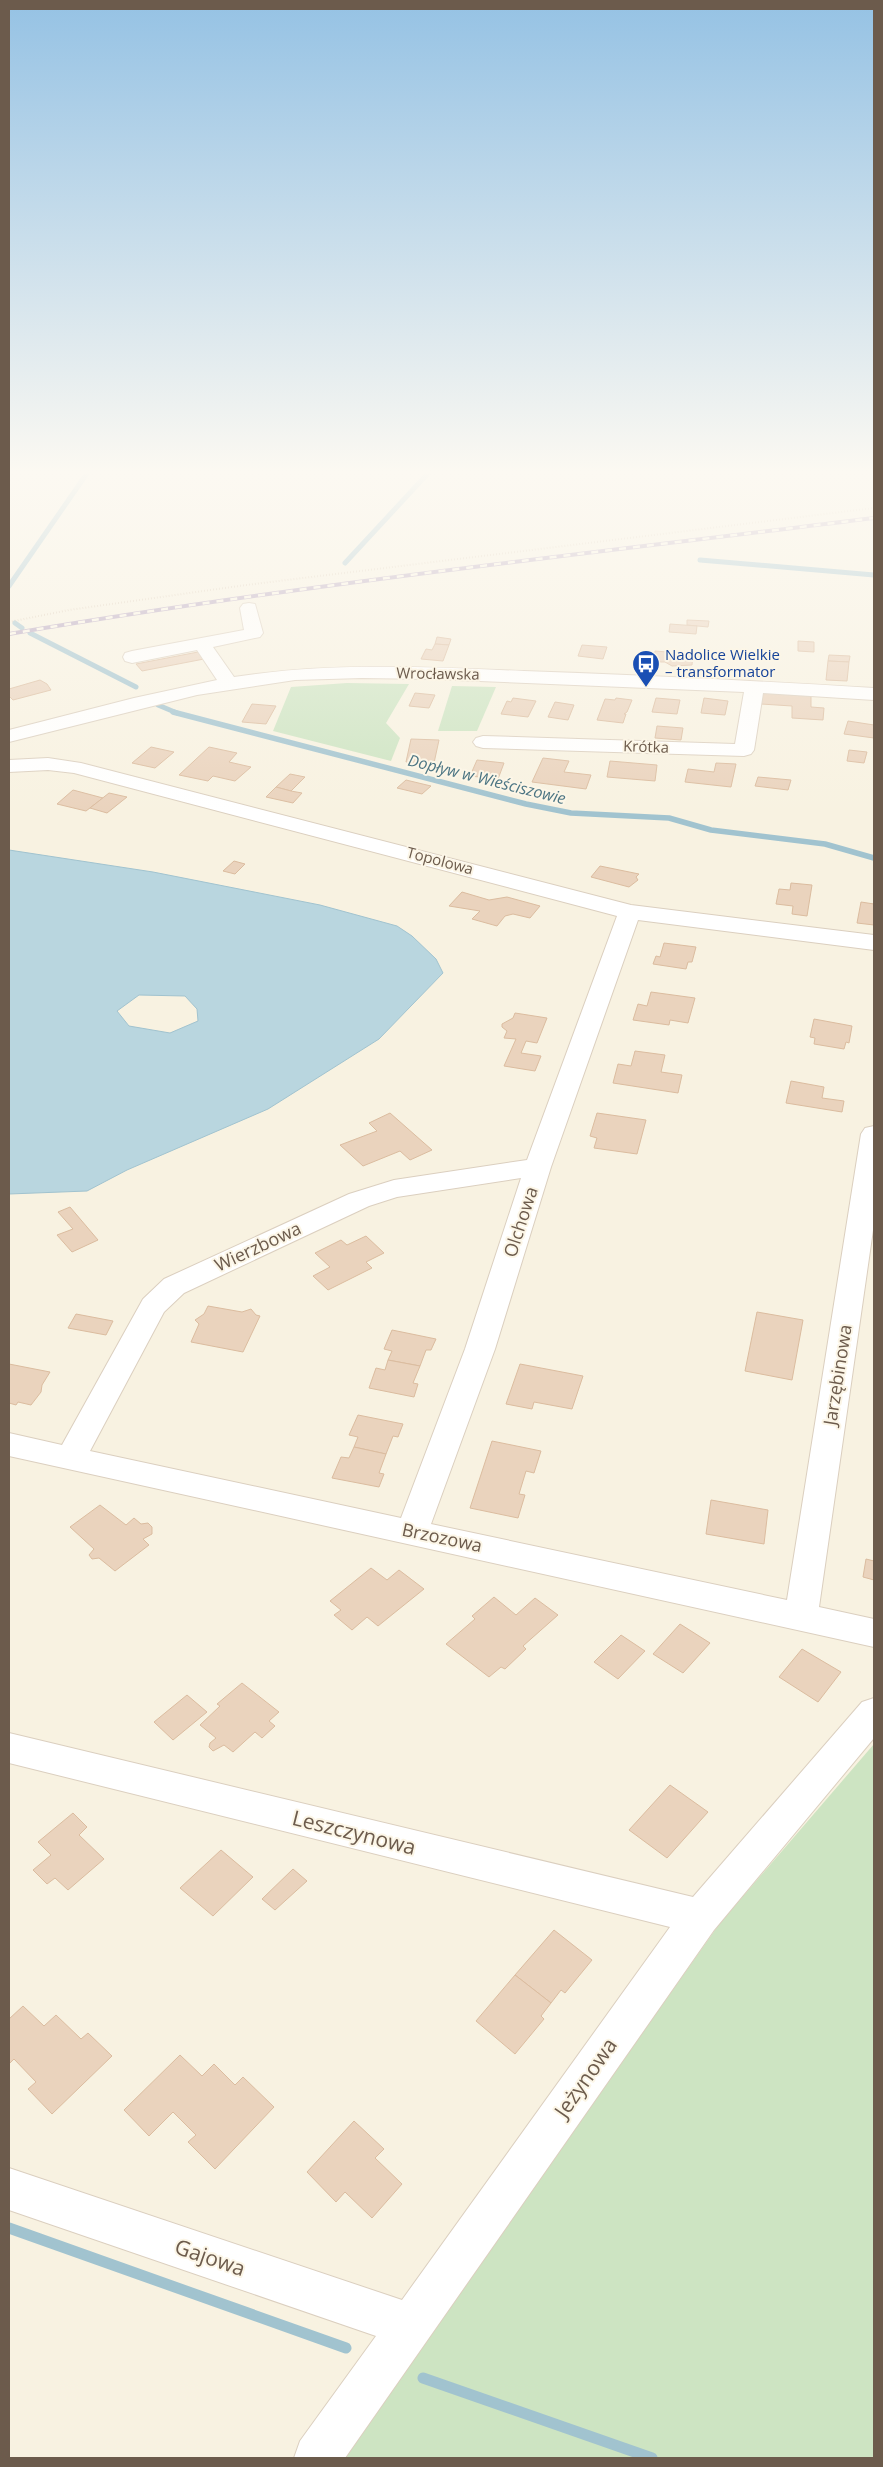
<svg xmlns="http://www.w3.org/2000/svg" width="883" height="2467" font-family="'Open Sans',sans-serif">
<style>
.green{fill:#cde4c2}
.water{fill:#b9d6df;stroke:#a1c3cf;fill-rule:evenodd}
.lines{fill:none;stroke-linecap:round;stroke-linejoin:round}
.stream-far2{stroke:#a1c3cf;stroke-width:5}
.stream-far1{stroke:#a1c3cf;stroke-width:5.5}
.stream{stroke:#a1c3cf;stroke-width:11}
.building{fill:#ead3bd;stroke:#dbbc9f}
.minor-casing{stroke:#dbcfbf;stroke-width:2}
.path{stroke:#ceb7a1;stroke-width:2;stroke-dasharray:0.5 2.5;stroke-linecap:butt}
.minor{fill:#fff;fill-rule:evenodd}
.rail-casing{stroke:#b5a3bf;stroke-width:4}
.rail{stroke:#fcf6e7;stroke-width:2.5;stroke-dasharray:7;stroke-linecap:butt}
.labels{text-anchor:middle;stroke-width:4;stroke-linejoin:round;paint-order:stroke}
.far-transit-label{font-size:15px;fill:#164399;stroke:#fcf6e7;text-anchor:start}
.far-street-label{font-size:15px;fill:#6c5b4c;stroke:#fcf6e7}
.far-water-label{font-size:16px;font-style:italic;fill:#4c7583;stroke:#fcf6e7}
.street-label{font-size:18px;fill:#6c5b4c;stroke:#fcf6e7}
.near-street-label{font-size:21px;fill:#6c5b4c;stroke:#fcf6e7}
</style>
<rect width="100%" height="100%" fill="#f8f2e1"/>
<!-- green -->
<g class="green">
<polygon points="347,683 409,684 386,723 400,738 391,761 273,731 291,687"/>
<polygon points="452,686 496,687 477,731 438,731"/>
<polygon points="874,1744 874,2458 341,2458 720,1923"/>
</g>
<!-- water -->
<path class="water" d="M9,850L153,872L320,905L397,926L412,936L436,959L443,973L379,1039L268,1109L127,1170L87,1191L9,1194ZM139,995L185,996L197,1009L198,1021L170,1033L129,1026L117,1011Z"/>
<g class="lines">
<!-- stream-far2 -->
<g class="stream-far2">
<polyline points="700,560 874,575"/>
<polyline points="345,563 432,469"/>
<polyline points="9,586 90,469"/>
<polyline points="15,623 22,628"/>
<polyline points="30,633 136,687"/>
<polyline points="158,705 177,713"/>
</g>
<!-- stream-far1 -->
<polyline class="stream-far1" points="173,712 526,804 571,813 669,818 711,830 825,844 874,858"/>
<!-- stream -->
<g class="stream">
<polyline points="9,2228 346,2348"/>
<polyline points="423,2378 652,2458"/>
</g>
</g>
<!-- building -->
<g class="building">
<polygon points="687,620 709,621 708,627 687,625"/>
<polygon points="670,624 697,626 696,634 669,632"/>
<polygon points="437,637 451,639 449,645 435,644"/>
<polygon points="798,641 814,642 814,652 798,651"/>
<polygon points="435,644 449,645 443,661 421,659 426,649 432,650"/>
<polygon points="582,645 607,647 603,659 578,656"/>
<polygon points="655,651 693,654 692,665 672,666 665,662 654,662"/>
<polygon points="198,652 204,659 142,671 136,664"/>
<polygon points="829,655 850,656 849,662 828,661"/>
<polygon points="828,661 849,662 847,681 826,680"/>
<polygon points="40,680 47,684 51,690 13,700 9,696 9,689"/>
<polygon points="762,692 811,696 811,707 824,708 823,720 792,718 792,706 761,704"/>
<polygon points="415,693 435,695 429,708 409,706"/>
<polygon points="513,698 536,701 528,717 501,714 507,701 511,702"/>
<polygon points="616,698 632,700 627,712 624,714 626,714 623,723 597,720 605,699 615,700"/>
<polygon points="656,698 680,700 677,714 652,712"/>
<polygon points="704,698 728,701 725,715 701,713"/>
<polygon points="555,702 574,705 568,720 548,717"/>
<polygon points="252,704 276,706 266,724 242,722"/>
<polygon points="848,721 874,725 874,738 844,734"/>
<polygon points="657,726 683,728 681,740 655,738"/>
<polygon points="411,739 439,740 434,763 406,762"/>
<polygon points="151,747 174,752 155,768 132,763"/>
<polygon points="209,747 237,753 229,762 251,767 235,781 213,776 208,781 179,775"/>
<polygon points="849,750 867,752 864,763 847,761"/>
<polygon points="543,758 569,761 564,772 591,775 586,789 532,782"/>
<polygon points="477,760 504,763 498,779 470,776"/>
<polygon points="610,761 657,765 655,781 607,777"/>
<polygon points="716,763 736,764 731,787 685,782 688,769 714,772"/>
<polygon points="290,774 305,777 291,791 276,787"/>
<polygon points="758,777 791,780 788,790 755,786"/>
<polygon points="406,780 431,786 422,794 397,788"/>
<polygon points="276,787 291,791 302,793 293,803 266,797"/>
<polygon points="73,790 103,798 86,811 57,804"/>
<polygon points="109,793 127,797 107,813 90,808"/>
<polygon points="234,861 245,864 235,874 223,871"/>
<polygon points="600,866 639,874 636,877 638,880 629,887 591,877"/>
<polygon points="791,883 812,885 807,916 792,914 793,906 776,904 779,889 790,890"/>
<polygon points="462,892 489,900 507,897 540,906 530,918 513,914 505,916 497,926 472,919 480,911 449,906"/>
<polygon points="861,902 874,904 874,925 857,923"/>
<polygon points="664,943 696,947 692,962 688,962 686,969 653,964 656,956 660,957"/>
<polygon points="651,992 695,998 688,1023 670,1020 669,1025 633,1020 638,1004 647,1006"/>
<polygon points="515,1013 547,1018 537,1043 526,1041 521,1053 541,1056 535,1071 504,1066 516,1039 504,1038 507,1031 502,1027 502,1024 513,1018"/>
<polygon points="814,1019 852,1026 849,1043 846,1042 844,1049 814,1044 815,1038 810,1037"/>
<polygon points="635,1051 665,1055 661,1072 682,1075 678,1093 613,1083 618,1064 631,1066"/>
<polygon points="791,1081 824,1087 822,1098 844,1101 842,1112 786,1103"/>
<polygon points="390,1113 432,1150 410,1160 400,1151 363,1166 340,1145 377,1131 369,1123"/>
<polygon points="597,1113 646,1120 637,1154 594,1148 597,1138 590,1136"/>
<polygon points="70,1207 98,1240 72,1252 57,1235 73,1229 58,1212"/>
<polygon points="366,1236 384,1253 366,1262 372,1268 328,1290 313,1276 330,1267 315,1253 341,1240 347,1245"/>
<polygon points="208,1306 242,1312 251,1309 256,1315 260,1316 243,1352 191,1342 199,1324 195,1320 204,1314"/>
<polygon points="757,1312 803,1320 792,1380 745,1371"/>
<polygon points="76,1314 113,1321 106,1335 68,1328"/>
<polygon points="392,1330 436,1339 431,1350 426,1350 420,1366 388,1360 392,1351 384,1349"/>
<polygon points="388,1360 420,1366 413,1383 418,1384 414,1397 369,1388 376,1368 385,1370"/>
<polygon points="9,1364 50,1372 42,1385 41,1392 31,1405 18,1402 16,1405 9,1403"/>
<polygon points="520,1364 583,1376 572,1409 534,1402 532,1409 506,1404"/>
<polygon points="358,1415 403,1424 398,1437 393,1436 386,1454 354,1447 358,1437 349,1435"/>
<polygon points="492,1441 541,1451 534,1473 526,1471 519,1494 525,1495 518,1518 470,1508"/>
<polygon points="354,1447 386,1454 379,1473 384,1474 379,1487 332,1478 341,1457 349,1458"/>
<polygon points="711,1500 768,1510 764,1544 706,1534"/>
<polygon points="100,1505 126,1525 134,1518 141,1524 148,1523 152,1527 152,1534 143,1539 149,1545 115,1571 99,1558 92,1559 89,1555 94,1549 70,1527"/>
<polygon points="866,1559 874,1561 874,1580 863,1577"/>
<polygon points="371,1568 387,1580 399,1570 424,1589 378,1626 367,1617 352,1630 334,1615 341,1610 330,1601"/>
<polygon points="494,1597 516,1615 535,1598 558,1615 523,1646 526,1649 505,1669 501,1667 489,1677 446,1644 475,1619 472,1616"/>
<polygon points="680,1624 710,1643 683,1673 653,1654"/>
<polygon points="621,1635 645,1651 618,1679 594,1662"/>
<polygon points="802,1649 841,1672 818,1702 779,1677"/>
<polygon points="242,1683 279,1712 269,1721 275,1726 262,1738 255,1732 233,1752 224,1745 213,1751 209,1747 210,1743 216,1738 200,1725 220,1706 217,1704"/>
<polygon points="187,1695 207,1712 173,1740 154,1722"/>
<polygon points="670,1785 708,1812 667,1858 629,1830"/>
<polygon points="73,1813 87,1827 79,1835 104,1859 68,1890 55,1878 47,1884 33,1870 51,1855 38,1842"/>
<polygon points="221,1850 253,1877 213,1916 180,1888"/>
<polygon points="293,1869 307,1881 275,1910 262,1899"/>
<polygon points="554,1930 592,1960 565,1993 561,1990 551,2003 515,1975"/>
<polygon points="515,1975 551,2003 541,2016 544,2019 515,2054 476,2021"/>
<polygon points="23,2006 44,2026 56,2015 81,2039 88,2033 112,2056 52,2114 28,2089 36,2082 14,2059 9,2064 9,2019"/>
<polygon points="180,2055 202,2076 214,2064 235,2085 243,2077 274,2107 215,2169 188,2142 196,2135 173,2112 149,2136 124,2110"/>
<polygon points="354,2121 384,2149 375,2158 402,2184 372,2218 345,2192 336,2202 307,2172"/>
</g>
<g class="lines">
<defs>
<g id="minor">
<path d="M249,603L255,604L263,633L260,637L213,647L234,677C330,662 427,667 524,671C641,675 757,681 874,688V700L763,693L754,750L751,754L744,756L483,748L476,746L473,742L476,738L483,736L735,744L744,692L431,679L362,678L295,680L197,695L9,742V730L134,698L217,680L197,650L132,663L125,661L123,657L125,653L132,651L244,630L240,608L243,604Z"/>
<path d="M48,758L81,763L631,905L874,935V950L638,920L551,1167L495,1349L431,1524L787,1600L861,1134L865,1128L874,1126V1223L819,1607L874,1619V1647L9,1456V1433L62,1445L143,1299L164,1279L349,1194L394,1180L527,1160L617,916L74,773L48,770L9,772V760ZM521,1178L465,1349L401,1518L90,1451L164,1312L184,1293L369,1206L397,1197Z"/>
<polygon points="874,1698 874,1738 714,1930 345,2458 294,2458 300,2441 376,2336 9,2210 9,2168 402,2300 670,1927 9,1763 9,1733 693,1897 862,1702"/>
</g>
</defs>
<!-- minor casing -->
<use href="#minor" class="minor-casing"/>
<!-- path -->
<polyline class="path" points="9,622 69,610 246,585 874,508"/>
<!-- minor -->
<use href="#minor" class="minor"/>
<defs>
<path id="rail" d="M9,634C296,585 585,554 874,518"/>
</defs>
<!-- rail casing -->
<use href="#rail" class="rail-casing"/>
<!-- rail -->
<use href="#rail" class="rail"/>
</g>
<!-- sky -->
<linearGradient id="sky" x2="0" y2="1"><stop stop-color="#95c2e4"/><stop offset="0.58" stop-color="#fcf9f2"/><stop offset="1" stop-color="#fcf9f2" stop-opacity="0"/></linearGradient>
<rect width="883" height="814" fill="url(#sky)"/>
<!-- icons -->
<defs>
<symbol id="bus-pin" viewBox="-11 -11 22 30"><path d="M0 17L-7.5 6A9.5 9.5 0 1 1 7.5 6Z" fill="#1a4fb4" stroke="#fcf6e7"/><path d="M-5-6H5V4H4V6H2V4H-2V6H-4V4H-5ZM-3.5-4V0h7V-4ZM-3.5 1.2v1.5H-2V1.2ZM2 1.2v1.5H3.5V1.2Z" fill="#fff"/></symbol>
</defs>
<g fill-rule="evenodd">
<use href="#bus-pin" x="630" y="648" width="32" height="43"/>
</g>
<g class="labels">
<!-- far-transit labels -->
<g class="far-transit-label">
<text x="665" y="660">Nadolice Wielkie<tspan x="665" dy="17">– transformator</tspan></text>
</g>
<!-- far-street labels -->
<g class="far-street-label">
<text transform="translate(438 674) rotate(1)" y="5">Wrocławska</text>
<text transform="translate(646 747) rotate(2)" y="5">Krótka</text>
<text transform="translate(440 861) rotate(15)" y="5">Topolowa</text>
</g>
<!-- far-water labels -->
<g class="far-water-label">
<text transform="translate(487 779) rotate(14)" y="6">Dopływ w Wieściszowie</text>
</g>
<!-- street labels -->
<g class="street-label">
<text transform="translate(521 1222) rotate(-72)" y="6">Olchowa</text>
<text transform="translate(258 1247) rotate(-25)" y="6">Wierzbowa</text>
<text transform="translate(838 1375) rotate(-81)" y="6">Jarzębinowa</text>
<text transform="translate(442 1538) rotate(12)" y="6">Brzozowa</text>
</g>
<!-- near-street labels -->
<g class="near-street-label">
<text transform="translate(354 1833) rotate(14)" y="7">Leszczynowa</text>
<text transform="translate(586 2078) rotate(-55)" y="7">Jeżynowa</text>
<text transform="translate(210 2258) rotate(19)" y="7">Gajowa</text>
</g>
</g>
<!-- border -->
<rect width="883" height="2467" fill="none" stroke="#6c5b4c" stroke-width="20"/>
</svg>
